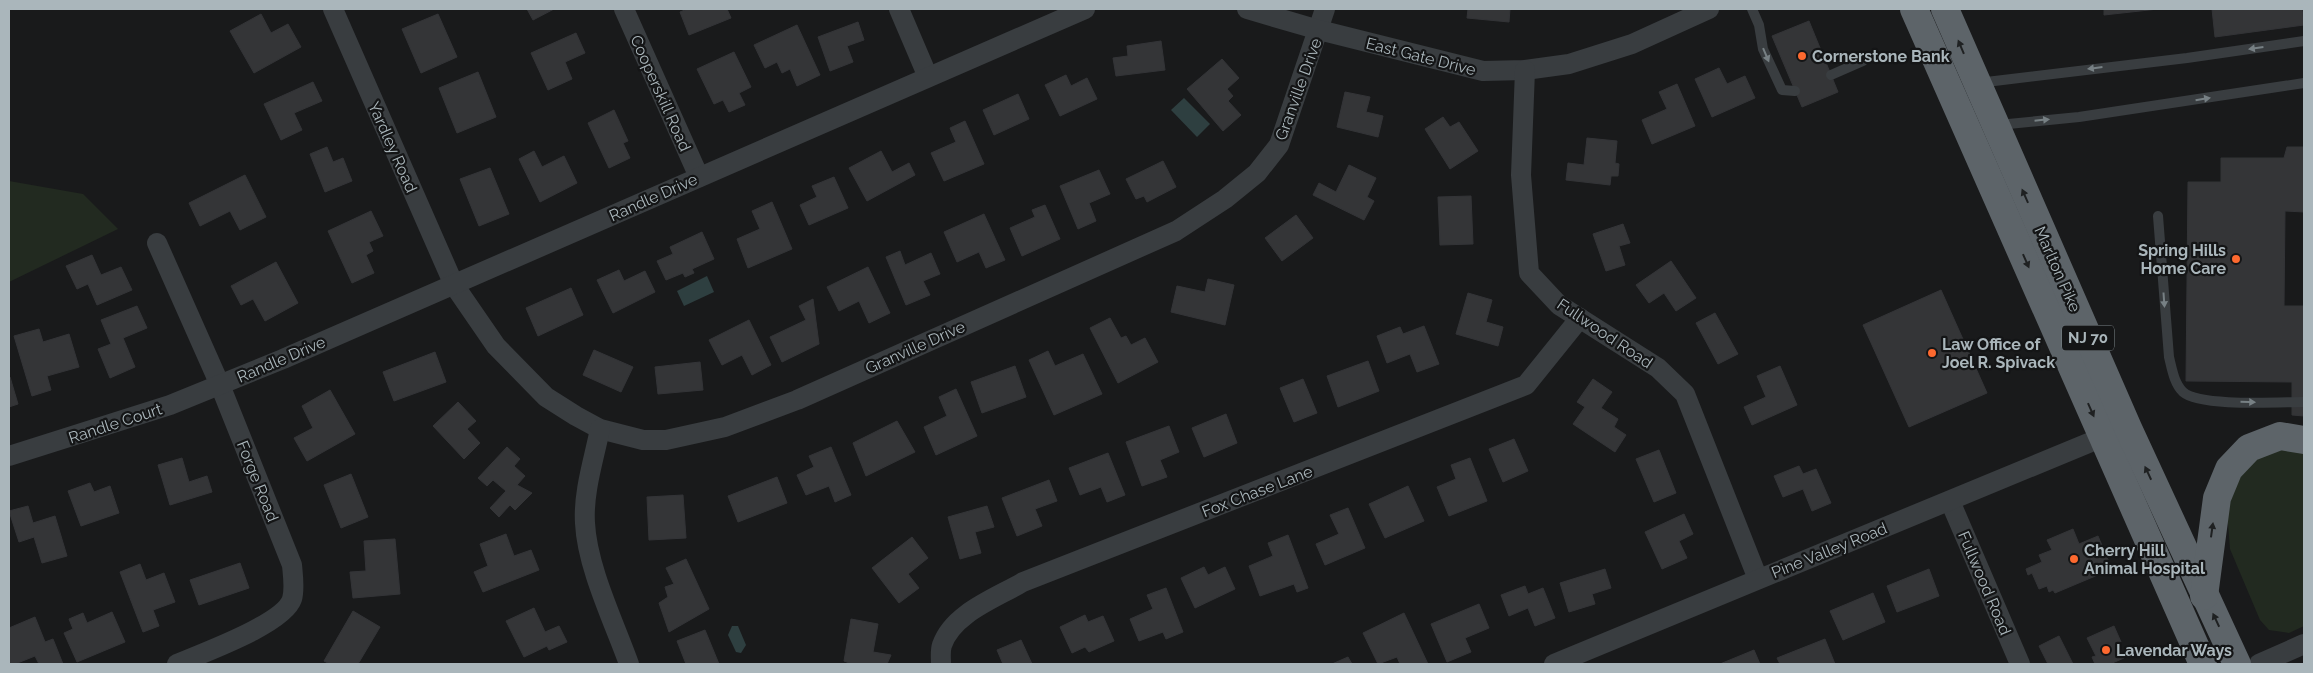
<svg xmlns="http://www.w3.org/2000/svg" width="2313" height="673" font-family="Raleway,sans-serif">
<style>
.green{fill:#222a20}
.water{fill:#2e3f40}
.building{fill:#343537;stroke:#333437}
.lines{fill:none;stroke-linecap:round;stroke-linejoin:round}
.service{stroke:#393d40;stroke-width:10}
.minor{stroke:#393d40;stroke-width:20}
.trunk{stroke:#5d6469;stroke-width:28}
.oneway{fill:#1f2122}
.oneway2{fill:#778084}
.poi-dot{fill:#fd692f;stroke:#141516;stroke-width:2}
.labels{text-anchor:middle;stroke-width:4.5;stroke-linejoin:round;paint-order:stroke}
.shield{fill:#141516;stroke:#7d868a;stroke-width:1}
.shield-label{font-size:15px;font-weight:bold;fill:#aab6bb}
.street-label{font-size:16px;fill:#aab6bb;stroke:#141516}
.poi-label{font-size:16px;font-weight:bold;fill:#aab6bb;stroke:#141516;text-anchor:start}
</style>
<rect width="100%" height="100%" fill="#191a1b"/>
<!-- green -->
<g class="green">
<polygon points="9,181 83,194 118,229 9,282"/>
<polygon points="2269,449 2304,449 2304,626 2289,633 2269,630 2260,620 2230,549 2227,511 2237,475"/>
</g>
<!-- water -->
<g class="water">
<polygon points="1184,98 1210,124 1197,137 1171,110"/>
<polygon points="707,276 714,292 684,306 677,291"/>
<polygon points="732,626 738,626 746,645 741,653 736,652 728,635"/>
</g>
<!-- building -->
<g class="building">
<polygon points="527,9 554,9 533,20"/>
<polygon points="687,9 727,9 731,18 689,35 680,12"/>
<polygon points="1468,9 1510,9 1509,22 1467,18"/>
<polygon points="2104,9 2158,9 2104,15"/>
<polygon points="2212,9 2302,9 2304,25 2215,37"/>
<polygon points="261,14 271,33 288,24 301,47 254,73 230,31"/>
<polygon points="438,14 457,57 421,73 402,29"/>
<polygon points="1809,21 1838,92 1802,107 1772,36"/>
<polygon points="858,22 864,40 847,46 853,62 830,71 818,37"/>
<polygon points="797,25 820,75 797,86 790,69 782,73 777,62 765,68 754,45"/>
<polygon points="576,33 585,53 565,62 572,79 548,90 531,53"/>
<polygon points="1161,41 1165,70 1116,76 1113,58 1128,56 1127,46"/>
<polygon points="734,52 751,87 739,93 745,105 729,112 723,100 714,104 697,69"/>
<polygon points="1222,59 1239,78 1227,89 1233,96 1228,101 1241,115 1223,131 1187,89"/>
<polygon points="1719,68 1727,84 1745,76 1755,98 1712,117 1695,79"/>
<polygon points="478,72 496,117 457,133 439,88"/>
<polygon points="1066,75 1071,86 1087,78 1097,99 1060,116 1045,85"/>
<polygon points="313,82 322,101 294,113 302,130 281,140 264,104"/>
<polygon points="1677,84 1695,126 1652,144 1642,120 1667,109 1659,92"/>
<polygon points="1345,92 1370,97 1366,112 1383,116 1378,137 1337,127"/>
<polygon points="1018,94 1029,119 994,135 983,110"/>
<polygon points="614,110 628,141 623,143 630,158 609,168 588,123"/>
<polygon points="1443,117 1450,127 1459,122 1478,151 1450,169 1425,129"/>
<polygon points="965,121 984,164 944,181 931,153 956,142 950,128"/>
<polygon points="1587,138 1617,141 1615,163 1619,164 1618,176 1611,176 1610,185 1566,180 1568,163 1584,165"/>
<polygon points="327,147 333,162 343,158 352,181 325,192 310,154"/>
<polygon points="2287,147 2304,147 2304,212 2285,211 2284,306 2304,306 2304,416 2292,415 2292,382 2186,381 2188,182 2221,182 2221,158 2284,158"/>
<polygon points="534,151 542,167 564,156 577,183 540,202 519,159"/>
<polygon points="881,151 892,172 909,163 915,175 867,201 849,168"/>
<polygon points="1163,161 1176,187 1147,202 1144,196 1136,199 1126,179"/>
<polygon points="1349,165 1376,178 1367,197 1374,201 1364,220 1313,195 1319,183 1336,192"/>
<polygon points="490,168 509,214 479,226 460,179"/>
<polygon points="1099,170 1110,194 1089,203 1096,221 1078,229 1060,186"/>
<polygon points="245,175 266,217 240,230 230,211 200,226 189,203"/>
<polygon points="834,177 848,208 809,225 800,205 817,197 812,186"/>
<polygon points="1471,196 1473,244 1440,245 1438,197"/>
<polygon points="772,202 792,249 748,268 737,239 760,229 752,211"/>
<polygon points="1045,205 1060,239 1022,256 1010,228 1035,217 1032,210"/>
<polygon points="371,211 383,236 369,242 373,251 366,255 374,273 352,283 328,231"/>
<polygon points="984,214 1005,260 986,268 979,252 957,262 944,232"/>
<polygon points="1296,215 1313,238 1282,261 1265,238"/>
<polygon points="1623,224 1630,243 1619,246 1625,265 1606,271 1593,234"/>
<polygon points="702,232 714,259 692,269 694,273 685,277 683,273 666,280 657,261 673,254 670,247"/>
<polygon points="900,251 905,265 931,253 940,274 923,281 930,295 906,305 886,257"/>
<polygon points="92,255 101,275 121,267 132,290 97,305 88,284 77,289 66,266"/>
<polygon points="1671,261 1696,298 1676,311 1664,293 1649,303 1636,285"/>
<polygon points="276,262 298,303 265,321 253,299 241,305 231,286"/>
<polygon points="868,267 890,313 869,323 859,301 839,311 827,287"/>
<polygon points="619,270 624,281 645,271 655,292 613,313 597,280"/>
<polygon points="1208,279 1234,285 1225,325 1171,312 1177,286 1205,292"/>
<polygon points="571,288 583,315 538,336 526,308"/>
<polygon points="1941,290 1987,393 1909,427 1863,325"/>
<polygon points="1468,293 1492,300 1486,322 1503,327 1498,346 1456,334"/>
<polygon points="813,299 819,344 782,362 770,337 806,320 799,306"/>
<polygon points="137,306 147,328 123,338 135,367 110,378 98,349 111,344 101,320"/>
<polygon points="1715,313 1738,354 1718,364 1696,323"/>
<polygon points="1110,318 1121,338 1126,336 1131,345 1145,338 1158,362 1118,383 1090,328"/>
<polygon points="749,320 771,365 752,375 742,355 722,365 709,340"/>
<polygon points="1424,326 1439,364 1417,372 1410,354 1387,363 1377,336 1400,327 1403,334"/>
<polygon points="39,329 43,342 69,334 79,367 47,376 51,390 32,396 14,336"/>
<polygon points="594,350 633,367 621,392 583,375"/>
<polygon points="1048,351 1055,366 1083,354 1102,394 1054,415 1029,360"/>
<polygon points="435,352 446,382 394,401 383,372"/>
<polygon points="1368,361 1379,391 1338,407 1327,376"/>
<polygon points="700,362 703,390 658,394 655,367"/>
<polygon points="1015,366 1026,397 982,413 971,382"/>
<polygon points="1780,366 1797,405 1752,425 1744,407 1766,397 1757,376"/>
<polygon points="10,377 18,404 9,407 9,378"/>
<polygon points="1303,379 1317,413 1294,422 1280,388"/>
<polygon points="1593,379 1612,392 1601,408 1618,419 1614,427 1626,435 1615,452 1573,424 1585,407 1577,402"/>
<polygon points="956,389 977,436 936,455 924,427 947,416 939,397"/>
<polygon points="330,390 355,434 307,461 294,438 313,428 302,406"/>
<polygon points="458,402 476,421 467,429 480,443 464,459 433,426"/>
<polygon points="1226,414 1237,443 1204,457 1192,428"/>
<polygon points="897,421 915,452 866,476 853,443"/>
<polygon points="1169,426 1179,452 1160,460 1167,477 1142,486 1126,442"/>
<polygon points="1514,439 1528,471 1503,482 1489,449"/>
<polygon points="507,447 520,459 514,466 525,476 517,485 532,493 515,510 510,505 499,517 490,508 506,491 493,480 487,486 478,478"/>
<polygon points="831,447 851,495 835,502 829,486 806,495 797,475 814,467 809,456"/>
<polygon points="1659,450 1676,493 1654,502 1636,459"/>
<polygon points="1108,453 1125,495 1107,502 1101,487 1080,495 1069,468"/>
<polygon points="182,458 189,482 207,476 212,492 170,505 158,465"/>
<polygon points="1470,458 1487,501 1449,516 1437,487 1456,479 1451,465"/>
<polygon points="1799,466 1803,474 1816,469 1831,503 1812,511 1803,489 1783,497 1774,476"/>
<polygon points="351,474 368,517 341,528 324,485"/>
<polygon points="777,477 787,503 738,522 728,496"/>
<polygon points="1049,480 1057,501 1035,509 1042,526 1017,536 1002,498"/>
<polygon points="90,483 94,492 110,486 119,513 81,526 68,491"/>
<polygon points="1408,486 1424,521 1385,538 1369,504"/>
<polygon points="683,495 686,538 649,540 647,497"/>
<polygon points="28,506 33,523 55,516 67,556 42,563 34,537 19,542 9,511"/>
<polygon points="987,506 994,527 975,532 981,553 960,559 948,517"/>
<polygon points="1348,508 1365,548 1325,565 1316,544 1339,534 1330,515"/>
<polygon points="1684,514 1693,534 1679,541 1687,558 1662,569 1645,532"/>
<polygon points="2073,529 2079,544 2098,536 2112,569 2055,593 2053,590 2049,592 2047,586 2039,589 2032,573 2028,575 2026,569 2042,562 2039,555 2052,550 2047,540"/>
<polygon points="506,534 514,556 531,550 539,570 483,592 474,572 488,566 480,544"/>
<polygon points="1288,535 1308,588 1297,592 1294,584 1260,596 1249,566 1273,556 1268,543"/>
<polygon points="912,537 928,558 908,574 919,588 899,603 872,568"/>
<polygon points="395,539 400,594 353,598 350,572 366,571 364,541"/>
<polygon points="686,559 709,609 669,632 659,603 668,597 665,587 674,584 666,568"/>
<polygon points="240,563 249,588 199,605 190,580"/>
<polygon points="140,564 146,580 164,573 175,602 153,610 159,626 143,632 120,572"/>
<polygon points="1204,567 1208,575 1225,567 1235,589 1195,608 1181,578"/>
<polygon points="1605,569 1611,588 1592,594 1595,604 1569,612 1560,583"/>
<polygon points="1929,569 1939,596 1897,612 1887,586"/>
<polygon points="1525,586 1528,594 1543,588 1555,618 1535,626 1528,608 1509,616 1501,595"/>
<polygon points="1166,588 1183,632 1166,639 1163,632 1139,641 1130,619 1153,609 1147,595"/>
<polygon points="1873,593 1885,622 1843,640 1830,611"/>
<polygon points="1479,604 1489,628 1465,638 1471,652 1447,662 1431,624"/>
<polygon points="534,608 545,632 559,626 567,642 549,650 547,646 524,657 506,621"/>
<polygon points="353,611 380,627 358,664 330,664 324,661"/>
<polygon points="112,612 125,642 77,662 64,633 73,629 69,619 83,613 87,623"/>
<polygon points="1404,613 1428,664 1400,664 1397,657 1378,664 1363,633"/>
<polygon points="1085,615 1088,622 1103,616 1114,641 1089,652 1085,647 1072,653 1060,627"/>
<polygon points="35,617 45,642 53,639 63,664 39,664 35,656 15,664 9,664 9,628"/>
<polygon points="851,619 878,624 873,652 891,655 887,664 852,664 844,661"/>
<polygon points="2114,626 2121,642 2117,643 2124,658 2110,664 2095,664 2092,657 2096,656 2087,638"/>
<polygon points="705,630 719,664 686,664 677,641"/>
<polygon points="2059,636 2073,664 2048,664 2039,646"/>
<polygon points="1825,639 1835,664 1780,664 1777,658"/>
<polygon points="1021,640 1032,664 1003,664 997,650"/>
<polygon points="1754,650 1760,664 1720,664"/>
<polygon points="1348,657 1352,664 1332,664"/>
</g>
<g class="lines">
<!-- service -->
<g class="service">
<polyline points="1752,9 1759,25 1763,49 1782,90 1795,91"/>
<polyline points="1831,75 1863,61"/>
<polyline points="1978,83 2187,58 2304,41"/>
<polyline points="1998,125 2079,117 2304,83"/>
<path d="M2158,216L2169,357C2172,369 2174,383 2183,392C2200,407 2279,402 2304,402"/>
</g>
<!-- minor -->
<g class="minor">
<polyline points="333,9 454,285 496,346 546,397 576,416 600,429 643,440 666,440 725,427 797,400 1176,231 1225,199 1257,173 1279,145 1325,9"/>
<polyline points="624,9 699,177"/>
<polyline points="899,9 928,77"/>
<polyline points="1247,9 1319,30 1483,71 1525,70 1569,64 1632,44 1709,9"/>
<polyline points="1525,70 1521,175 1529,273 1559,305 1658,368 1685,394 1758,579"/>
<path d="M157,243L220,385L292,565C293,576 295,589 292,599C284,624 202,653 177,664"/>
<path d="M600,429C594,459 583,492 585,523C587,567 614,622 629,664"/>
<polyline points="9,456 170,405 283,359 1085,9"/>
<polyline points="1950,501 2020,664"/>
<path d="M941,664C941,658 940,651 942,645C953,613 996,598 1023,582L1526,385L1580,318"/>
<polyline points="1554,664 2103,437"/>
<polyline points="2259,664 2304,644"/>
</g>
<!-- trunk -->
<g class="trunk">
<polyline points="1914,9 2203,664"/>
<polyline points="1945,9 2128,428 2237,664"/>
<polyline points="2204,596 2217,498 2229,469 2249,448 2280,436 2304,440"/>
</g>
</g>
<!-- one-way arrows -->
<defs><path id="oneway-solid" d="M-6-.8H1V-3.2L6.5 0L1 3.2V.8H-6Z" transform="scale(1.25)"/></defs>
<g class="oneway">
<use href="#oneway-solid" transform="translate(1961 47) rotate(-113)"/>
<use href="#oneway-solid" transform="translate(2025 196) rotate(-114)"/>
<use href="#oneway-solid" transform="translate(2026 261) rotate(66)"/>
<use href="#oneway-solid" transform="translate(2091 410) rotate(66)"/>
<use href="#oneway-solid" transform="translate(2148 473) rotate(-115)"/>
<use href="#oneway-solid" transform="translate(2212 530) rotate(-82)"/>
<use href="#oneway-solid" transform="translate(2216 620) rotate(-115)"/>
</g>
<g class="oneway2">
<use href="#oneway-solid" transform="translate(2256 48) rotate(172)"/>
<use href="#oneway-solid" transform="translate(1766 55) rotate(67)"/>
<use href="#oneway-solid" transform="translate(2095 68) rotate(173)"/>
<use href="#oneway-solid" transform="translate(2203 99) rotate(-9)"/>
<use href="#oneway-solid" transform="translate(2042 120) rotate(-6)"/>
<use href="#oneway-solid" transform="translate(2164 300) rotate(86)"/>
<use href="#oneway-solid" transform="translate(2248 402) rotate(1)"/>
</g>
<!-- markers -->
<g class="poi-dot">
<circle cx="1802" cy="56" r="5"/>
<circle cx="2236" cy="259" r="5"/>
<circle cx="1932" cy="353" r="5"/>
<circle cx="2074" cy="559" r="5"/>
<circle cx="2106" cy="650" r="5"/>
</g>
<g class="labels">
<!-- shield labels -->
<rect class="shield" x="2062" y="325.5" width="52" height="25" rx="4"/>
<g class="shield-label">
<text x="2088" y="343">NJ 70</text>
</g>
<!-- street labels -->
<g class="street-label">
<text transform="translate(1421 56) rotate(14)" y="6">East Gate Drive</text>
<text transform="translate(1298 89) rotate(-70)" y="6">Granville Drive</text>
<text transform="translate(661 93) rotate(66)" y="6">Cooperskill Road</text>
<text transform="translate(393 147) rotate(66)" y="6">Yardley Road</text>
<text transform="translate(653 197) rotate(-24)" y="6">Randle Drive</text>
<text transform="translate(2058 269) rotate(66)" y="6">Marlton Pike</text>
<text transform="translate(1605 333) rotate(34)" y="6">Fullwood Road</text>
<text transform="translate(915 347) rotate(-24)" y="6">Granville Drive</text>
<text transform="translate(281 359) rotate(-23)" y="6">Randle Drive</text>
<text transform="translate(115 423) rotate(-18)" y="6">Randle Court</text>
<text transform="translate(258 481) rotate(68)" y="6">Forge Road</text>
<text transform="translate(1257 491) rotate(-21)" y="6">Fox Chase Lane</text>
<text transform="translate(1829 550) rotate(-22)" y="6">Pine Valley Road</text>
<text transform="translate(1985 583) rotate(67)" y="6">Fullwood Road</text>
</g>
<!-- poi labels -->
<g class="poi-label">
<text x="1812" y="62">Cornerstone Bank</text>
<text x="2226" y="256" text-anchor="end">Spring Hills<tspan x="2226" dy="18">Home Care</tspan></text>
<text x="1942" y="350">Law Office of<tspan x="1942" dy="18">Joel R. Spivack</tspan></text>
<text x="2084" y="556">Cherry Hill<tspan x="2084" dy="18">Animal Hospital</tspan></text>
<text x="2116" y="656">Lavendar Ways</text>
</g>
</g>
<!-- border -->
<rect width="2313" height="673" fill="none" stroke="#aab6bb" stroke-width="20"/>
</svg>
